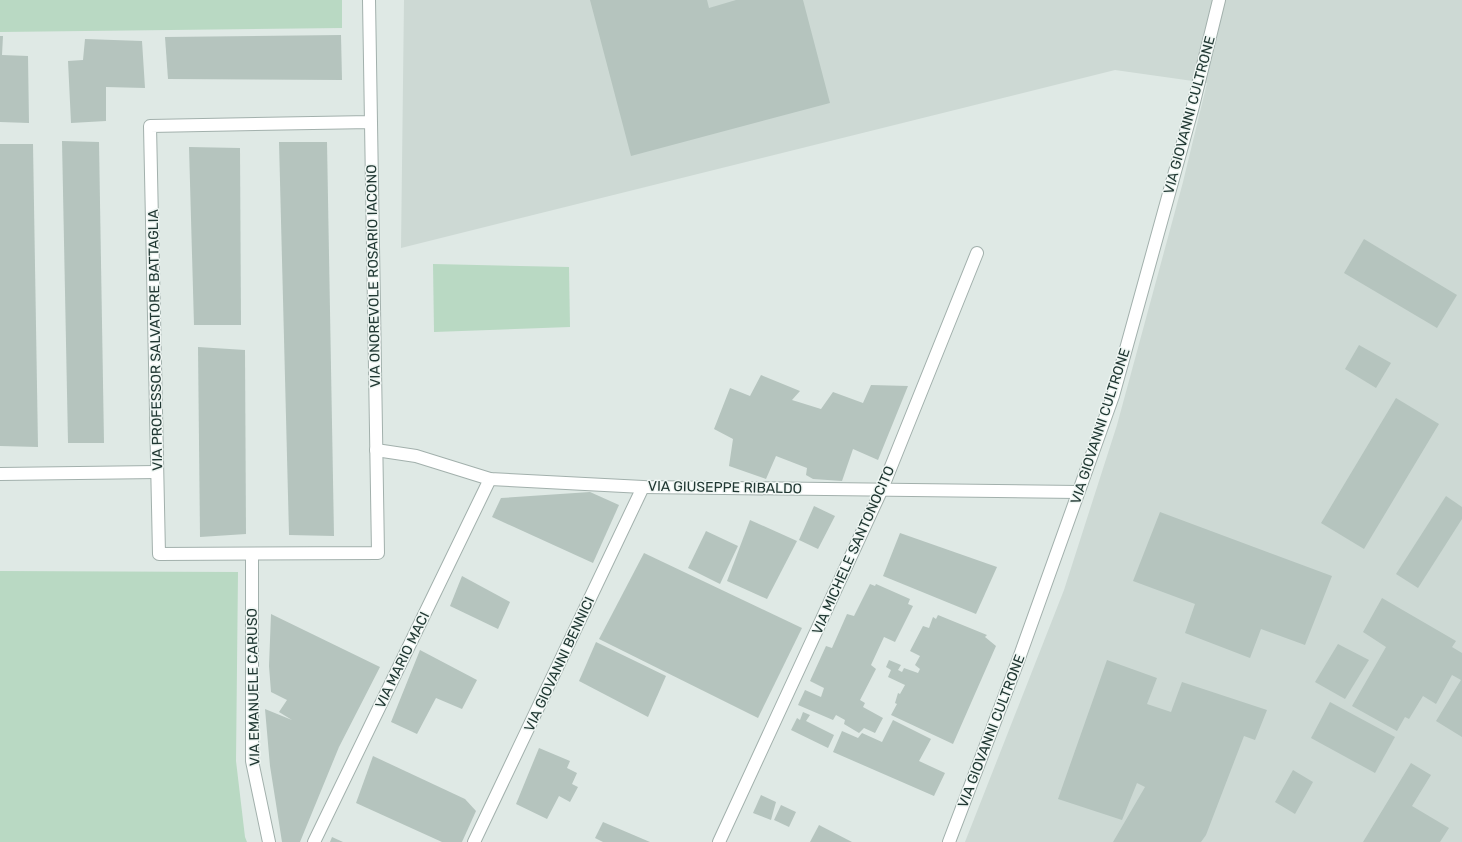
<svg xmlns="http://www.w3.org/2000/svg" width="1462" height="842" font-family="Rubik,sans-serif">
<style>
.built{fill:#cdd9d4}
.green{fill:#b9d9c3}
.building{fill:#b5c4be}
.lines{fill:none;stroke-linecap:round;stroke-linejoin:round}
.minor-casing{stroke:#a2b0ac;stroke-width:14}
.minor{stroke:#fff;stroke-width:12}
.labels{text-anchor:middle;stroke-width:3;stroke-linejoin:round;paint-order:stroke}
.street-label{font-size:14px;fill:#213833;stroke:#eff6f3}
</style>
<rect width="100%" height="100%" fill="#dfe9e5"/>
<!-- built -->
<polygon class="built" points="404,0 1462,0 1462,842 965,842 1064,590 1117,425 1183,182 1207,83 1115,70 401,248"/>
<!-- green -->
<g class="green">
<polygon points="0,0 342,0 342,28 0,32"/>
<polygon points="433,264 569,267 570,327 434,332"/>
<polygon points="0,571 238,572 236,761 245,837 247,842 0,842"/>
</g>
<!-- building -->
<g class="building">
<polygon points="590,0 707,0 709,8 736,0 803,0 830,103 631,156"/>
<polygon points="341,35 342,80 168,79 165,37"/>
<polygon points="0,36 3,36 2,55 28,56 29,123 0,122"/>
<polygon points="85,39 142,41 145,88 106,87 106,121 71,123 68,61 83,60"/>
<polygon points="62,141 99,142 104,443 68,443"/>
<polygon points="279,142 327,142 334,536 289,535"/>
<polygon points="0,144 33,144 38,447 0,446"/>
<polygon points="189,147 240,148 241,325 194,325"/>
<polygon points="1364,239 1457,295 1437,328 1344,273"/>
<polygon points="1359,345 1391,363 1376,388 1345,369"/>
<polygon points="198,347 245,350 246,534 200,537"/>
<polygon points="761,375 800,391 792,400 821,409 833,392 863,403 871,385 908,386 878,460 853,449 842,481 813,479 806,475 807,468 776,456 766,479 729,466 733,439 714,429 730,388 750,396"/>
<polygon points="1396,398 1439,424 1364,549 1321,523"/>
<polygon points="590,492 619,505 593,563 492,517 501,498"/>
<polygon points="1446,496 1462,507 1462,519 1418,588 1396,574"/>
<polygon points="814,506 835,516 818,549 799,540"/>
<polygon points="1160,512 1332,576 1305,645 1261,629 1250,658 1185,633 1195,604 1133,581"/>
<polygon points="750,520 797,541 767,599 727,581"/>
<polygon points="706,531 738,546 720,584 688,568"/>
<polygon points="900,533 997,567 976,614 883,576"/>
<polygon points="644,553 802,628 758,718 599,639"/>
<polygon points="462,576 510,602 498,629 450,606"/>
<polygon points="870,584 875,586 876,584 910,599 908,604 913,606 895,642 884,637 871,665 876,669 860,700 865,703 863,707 883,718 875,733 864,728 859,733 844,724 845,720 836,715 833,720 798,705 805,690 821,697 824,688 810,681 826,646 832,648 847,614 854,616"/>
<polygon points="1382,598 1456,641 1452,647 1462,653 1462,737 1436,721 1461,680 1452,675 1436,704 1423,696 1409,719 1405,717 1397,731 1352,706 1386,647 1363,632"/>
<polygon points="271,614 380,667 339,747 300,842 282,842 270,766 265,709 292,720 279,712 287,700 271,692 269,666"/>
<polygon points="938,615 987,635 985,637 996,646 953,744 891,715 897,704 895,703 898,693 900,694 905,685 888,677 891,670 886,667 889,660 901,665 898,670 902,672 904,668 918,673 920,669 915,665 920,656 910,651 923,626 929,628 933,617 936,619"/>
<polygon points="596,642 666,676 648,717 579,681"/>
<polygon points="1338,644 1369,660 1345,699 1315,682"/>
<polygon points="420,650 477,680 462,709 436,698 417,734 391,722"/>
<polygon points="1107,660 1157,678 1147,704 1171,712 1182,682 1267,710 1255,740 1244,736 1206,835 1201,842 1113,842 1145,787 1137,783 1122,820 1058,799"/>
<polygon points="1330,702 1395,737 1375,773 1311,738"/>
<polygon points="803,712 810,715 806,721 834,735 828,748 791,730 797,718 800,720"/>
<polygon points="893,720 931,739 919,761 945,773 934,796 833,752 842,731 858,738 862,733 882,742"/>
<polygon points="539,748 570,761 567,768 577,773 572,784 578,787 570,802 559,796 547,819 516,804"/>
<polygon points="373,756 465,799 476,811 462,842 442,842 356,803"/>
<polygon points="1411,763 1431,775 1412,806 1449,828 1440,842 1363,842"/>
<polygon points="1293,770 1313,782 1295,814 1275,802"/>
<polygon points="761,795 776,802 771,820 753,813"/>
<polygon points="781,805 796,812 789,827 774,820"/>
<polygon points="603,822 650,842 603,842 595,838"/>
<polygon points="819,825 852,842 810,842"/>
<polygon points="332,837 343,842 330,842"/>
</g>
<g class="lines">
<defs>
<g id="minor">
<polyline points="369,0 378,553 159,554 150,126 371,122"/>
<polyline points="376,450 416,456 490,479 643,487 1078,492"/>
<polyline points="0,474 157,472"/>
<polyline points="252,554 252,761 269,842"/>
<polyline points="314,842 490,479"/>
<polyline points="474,842 643,487"/>
<polyline points="719,842 882,489 977,253"/>
<polyline points="949,842 1018,661 1113,396 1192,110 1219,0"/>
</g>
</defs>
<!-- minor casing -->
<use href="#minor" class="minor-casing"/>
<!-- minor -->
<use href="#minor" class="minor"/>
</g>
<g class="labels">
<!-- street labels -->
<g class="street-label">
<text transform="translate(1189 115) rotate(-75)" y="5">VIA GIOVANNI CULTRONE</text>
<text transform="translate(373 276) rotate(-91)" y="5">VIA ONOREVOLE ROSARIO IACONO</text>
<text transform="translate(155 340) rotate(-91)" y="5">VIA PROFESSOR SALVATORE BATTAGLIA</text>
<text transform="translate(1100 426) rotate(-72)" y="5">VIA GIOVANNI CULTRONE</text>
<text transform="translate(725 487) rotate(1)" y="5">VIA GIUSEPPE RIBALDO</text>
<text transform="translate(853 550) rotate(-66)" y="5">VIA MICHELE SANTONOCITO</text>
<text transform="translate(402 660) rotate(-64)" y="5">VIA MARIO MACI</text>
<text transform="translate(559 664) rotate(-65)" y="5">VIA GIOVANNI BENNICI</text>
<text transform="translate(253 687) rotate(-91)" y="5">VIA EMANUELE CARUSO</text>
<text transform="translate(991 731) rotate(-69)" y="5">VIA GIOVANNI CULTRONE</text>
</g>
</g>
</svg>
